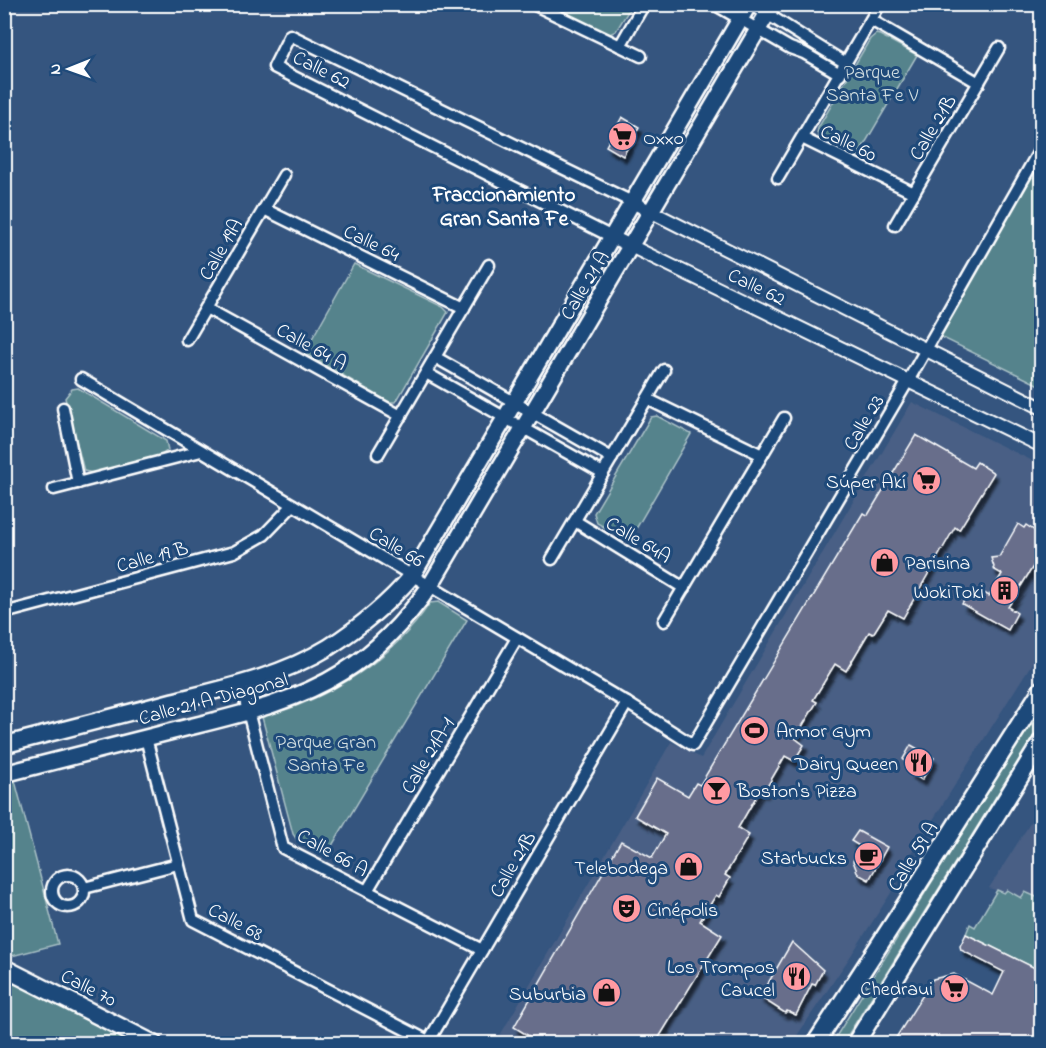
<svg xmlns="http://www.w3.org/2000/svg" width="1046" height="1048" font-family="'Indie Flower',sans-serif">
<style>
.built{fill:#485f85}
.green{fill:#55838c;stroke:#aac1c6;stroke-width:1.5}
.building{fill:#676e8b;stroke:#fff;stroke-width:1.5;filter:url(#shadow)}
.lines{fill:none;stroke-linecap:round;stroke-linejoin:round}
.minor-casing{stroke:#fff;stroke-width:15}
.tertiary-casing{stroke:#fff;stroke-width:16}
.secondary-casing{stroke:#fff;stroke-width:20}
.primary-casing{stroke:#fff;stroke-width:21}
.minor{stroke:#1f4a7a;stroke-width:10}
.tertiary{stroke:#1f4a7a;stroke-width:12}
.secondary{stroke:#1f4a7a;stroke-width:15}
.primary{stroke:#1f4a7a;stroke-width:16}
.labels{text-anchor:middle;stroke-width:6;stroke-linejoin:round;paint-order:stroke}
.street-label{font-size:20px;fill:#fff;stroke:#1f4a7a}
.park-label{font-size:20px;fill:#d4e0e2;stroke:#1f4a7a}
.poi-label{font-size:20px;fill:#fff;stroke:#1f4a7a;text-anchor:end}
.neighbourhood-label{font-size:21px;font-weight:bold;fill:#fff;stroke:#1f4a7a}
</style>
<defs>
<filter id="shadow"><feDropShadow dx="3.5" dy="6" stdDeviation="1.5" flood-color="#0009"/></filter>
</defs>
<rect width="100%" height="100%" fill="#35557f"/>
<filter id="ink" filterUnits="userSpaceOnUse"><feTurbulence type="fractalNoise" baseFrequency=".0167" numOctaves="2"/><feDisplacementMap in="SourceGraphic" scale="12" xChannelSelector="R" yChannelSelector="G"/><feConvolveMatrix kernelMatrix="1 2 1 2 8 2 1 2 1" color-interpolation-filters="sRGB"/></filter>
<g filter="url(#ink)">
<!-- built -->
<g class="built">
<polygon points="912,402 1041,465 1041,649 912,853 896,885 850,957 792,1043 495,1044 671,742 701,758"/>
<polygon points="1041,806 1041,899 1025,892 1021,898 1007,890 1004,893 989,888"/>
</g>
<!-- green -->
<g class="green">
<polygon points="549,4 632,5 616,31 610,34 548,6"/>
<polygon points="876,34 880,35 917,55 857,157 821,141 817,133 818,128 870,39"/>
<polygon points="1041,161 1041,386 939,336"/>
<polygon points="354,264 443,307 448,312 396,402 389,402 304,353"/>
<polygon points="78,388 166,441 168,450 161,455 93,473 84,471 65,398 72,389"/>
<polygon points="657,416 691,434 629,541 597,523 594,513 651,417"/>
<path d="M438,602L467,620L327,854L297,840L293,834L262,717C328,700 392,660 430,603Z"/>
<polygon points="1041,706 1041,724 843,1043 832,1043"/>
<polygon points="14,777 58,944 8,957 5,955 5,780"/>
<polygon points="997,890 1004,893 1007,890 1021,898 1025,892 1041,899 1041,971 966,934 970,924 975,927"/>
<polygon points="5,976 135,1043 5,1043"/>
</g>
<!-- building -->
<g class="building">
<polygon points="622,117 639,127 623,156 606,146"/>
<polygon points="916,435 973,468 977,462 994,473 959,530 955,527 903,618 888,610 873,634 869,632 846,671 835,664 813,700 817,702 795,738 804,745 794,761 785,756 764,792 760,790 738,828 749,835 725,875 730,878 719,897 716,895 700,921 722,935 655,1044 542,1044 514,1027 621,841 652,858 666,834 635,816 657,778 688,796 696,783 700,785 863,513 868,515"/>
<polygon points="1018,524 1024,528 1026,525 1041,535 1041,559 1037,566 1034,565 1008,607 1017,613 1008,630 962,604 968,594 977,599 981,591 989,596 1002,574 993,569 994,567 991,558 999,557"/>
<polygon points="911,745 934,758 922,780 910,773 912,770 903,759"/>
<polygon points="858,831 887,847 869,880 858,874 853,861 861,847 851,841"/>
<polygon points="966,934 1041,971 1041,1044 892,1044 933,979 954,974 993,995 1004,972 961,950 960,946"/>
<polygon points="792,942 823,970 815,985 812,984 796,1015 787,1011 785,1013 760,997"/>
</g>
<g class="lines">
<defs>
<g id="minor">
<polyline points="533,4 641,56"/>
<polyline points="714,4 790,48 804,53 840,74"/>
<path d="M750,4C783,23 813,44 846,63"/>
<polyline points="871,20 979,83"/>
<polyline points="620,46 644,4"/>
<polyline points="802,138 914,193"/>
<polyline points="778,178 880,4"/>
<polyline points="264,209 464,308"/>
<polyline points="895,225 999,48"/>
<polyline points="612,237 274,67 290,35 632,202"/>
<polyline points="206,308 401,416"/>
<polyline points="187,340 284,175"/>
<polyline points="435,357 612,458"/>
<polyline points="426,373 603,473"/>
<polyline points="81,379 627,703 693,745 908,381 1042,146"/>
<polyline points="647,399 762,455"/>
<polyline points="63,408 78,483"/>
<polyline points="378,454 489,265"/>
<polyline points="54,489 201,451"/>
<polyline points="575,521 684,588"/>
<polyline points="552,559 664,370"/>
<polyline points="4,613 234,552 264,535 293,505"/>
<polyline points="664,621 784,418"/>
<polyline points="241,684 283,848 482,950"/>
<polyline points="146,738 193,920 428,1041"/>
<circle cx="68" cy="891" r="16"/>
<polyline points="84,888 178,864"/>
<polyline points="367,891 517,638"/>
<polyline points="427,1044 627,703"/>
</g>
<g id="tertiary">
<polyline points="632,202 1042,408"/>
<polyline points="612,237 1042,446"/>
</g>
<g id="secondary">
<path d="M4,745C61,730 117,716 173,701C226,688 282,676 329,647C360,627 388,604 412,576L749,4"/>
<path d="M4,774C63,759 122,744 181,729C237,715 294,703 343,672C379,650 406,620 430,586L773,4"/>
</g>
<g id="primary">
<polyline points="4,968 154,1044"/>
<polyline points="815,1044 911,896 1042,689"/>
<polyline points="855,1044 1042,741"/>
</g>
</defs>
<!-- minor casing -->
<use href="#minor" class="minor-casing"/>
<!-- tertiary casing -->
<use href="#tertiary" class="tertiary-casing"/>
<!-- secondary casing -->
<use href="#secondary" class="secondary-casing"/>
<!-- primary casing -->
<use href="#primary" class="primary-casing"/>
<!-- minor -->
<use href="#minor" class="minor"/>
<!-- tertiary -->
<use href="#tertiary" class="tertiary"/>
<!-- secondary -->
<use href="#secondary" class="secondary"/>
<!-- primary -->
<use href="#primary" class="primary"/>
</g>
</g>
<!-- icons -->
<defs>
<symbol id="supermarket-disc" viewBox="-11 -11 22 22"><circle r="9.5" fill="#ff9aa2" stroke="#1f4a7a"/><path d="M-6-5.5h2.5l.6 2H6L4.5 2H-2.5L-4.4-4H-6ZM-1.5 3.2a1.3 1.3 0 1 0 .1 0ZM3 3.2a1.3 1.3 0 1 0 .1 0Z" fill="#111"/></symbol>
<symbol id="shop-disc" viewBox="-11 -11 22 22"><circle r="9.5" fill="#ff9aa2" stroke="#1f4a7a"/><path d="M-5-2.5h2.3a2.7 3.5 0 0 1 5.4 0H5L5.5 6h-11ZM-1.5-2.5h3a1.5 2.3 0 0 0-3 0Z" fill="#111"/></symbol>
<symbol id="building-disc" viewBox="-11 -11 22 22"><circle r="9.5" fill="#ff9aa2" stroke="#1f4a7a"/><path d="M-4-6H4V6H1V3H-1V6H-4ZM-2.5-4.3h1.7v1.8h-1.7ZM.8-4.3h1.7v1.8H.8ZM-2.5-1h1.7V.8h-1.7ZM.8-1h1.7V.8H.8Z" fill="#111"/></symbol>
<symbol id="stadium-disc" viewBox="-11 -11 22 22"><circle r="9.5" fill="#ff9aa2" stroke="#1f4a7a"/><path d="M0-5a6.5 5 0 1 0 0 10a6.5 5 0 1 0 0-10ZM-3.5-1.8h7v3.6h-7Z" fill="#111"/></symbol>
<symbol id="restaurant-disc" viewBox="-11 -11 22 22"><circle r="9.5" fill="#ff9aa2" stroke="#1f4a7a"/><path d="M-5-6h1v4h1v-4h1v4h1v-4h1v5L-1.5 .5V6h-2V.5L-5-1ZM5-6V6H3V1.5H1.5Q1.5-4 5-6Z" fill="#111"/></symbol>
<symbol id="bar-disc" viewBox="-11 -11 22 22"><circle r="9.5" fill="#ff9aa2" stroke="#1f4a7a"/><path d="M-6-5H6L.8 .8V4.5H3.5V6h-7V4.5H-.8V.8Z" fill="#111"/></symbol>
<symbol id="cafe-disc" viewBox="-11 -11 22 22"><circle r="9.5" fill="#ff9aa2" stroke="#1f4a7a"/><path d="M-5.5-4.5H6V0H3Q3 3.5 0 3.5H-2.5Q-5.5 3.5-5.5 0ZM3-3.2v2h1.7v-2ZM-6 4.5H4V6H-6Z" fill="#111"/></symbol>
<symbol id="theatre-disc" viewBox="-11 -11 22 22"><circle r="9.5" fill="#ff9aa2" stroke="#1f4a7a"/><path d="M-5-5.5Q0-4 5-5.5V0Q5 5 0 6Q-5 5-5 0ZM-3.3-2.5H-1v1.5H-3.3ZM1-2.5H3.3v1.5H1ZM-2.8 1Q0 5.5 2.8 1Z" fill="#111"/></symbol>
</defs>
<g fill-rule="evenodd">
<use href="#supermarket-disc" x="606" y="120" width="33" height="33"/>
<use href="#supermarket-disc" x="910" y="464" width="33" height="33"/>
<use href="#shop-disc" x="868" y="546" width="33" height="33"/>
<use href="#building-disc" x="988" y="574" width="33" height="33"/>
<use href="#stadium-disc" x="738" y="714" width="33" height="33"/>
<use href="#restaurant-disc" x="902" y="746" width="33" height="33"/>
<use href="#bar-disc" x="700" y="774" width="33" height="33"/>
<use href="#cafe-disc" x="852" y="840" width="33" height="33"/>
<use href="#shop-disc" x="672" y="850" width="33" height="33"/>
<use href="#theatre-disc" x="610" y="892" width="33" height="33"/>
<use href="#restaurant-disc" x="780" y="960" width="33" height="33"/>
<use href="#supermarket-disc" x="938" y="972" width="33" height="33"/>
<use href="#shop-disc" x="590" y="976" width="33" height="33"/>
</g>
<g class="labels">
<!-- street labels -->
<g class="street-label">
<text transform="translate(322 69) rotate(27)" y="7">Calle 62</text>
<text transform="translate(932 127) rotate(-59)" y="7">Calle 21B</text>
<text transform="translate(849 142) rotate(26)" y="7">Calle 60</text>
<text transform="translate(372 242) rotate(26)" y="7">Calle 64</text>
<text transform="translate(220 249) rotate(-60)" y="7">Calle 19A</text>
<text transform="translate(584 285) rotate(-59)" y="7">Calle 21 A</text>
<text transform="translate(757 286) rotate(26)" y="7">Calle 62</text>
<text transform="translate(312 346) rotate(29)" y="7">Calle 64 A</text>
<text transform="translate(863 422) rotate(-59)" y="7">Calle 23</text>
<text transform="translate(639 539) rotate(31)" y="7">Calle 64A</text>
<text transform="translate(397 546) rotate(31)" y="7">Calle 66</text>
<text transform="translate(152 556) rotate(-15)" y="7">Calle 19 B</text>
<text transform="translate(213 698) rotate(-15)" y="7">Calle 21 A Diagonal</text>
<text transform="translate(427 755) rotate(-59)" y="7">Calle 21A-1</text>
<text transform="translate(333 852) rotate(29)" y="7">Calle 66 A</text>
<text transform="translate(912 856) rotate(-58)" y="7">Calle 59 A</text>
<text transform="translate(512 864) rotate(-60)" y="7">Calle 21B</text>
<text transform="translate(236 921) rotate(28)" y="7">Calle 68</text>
<text transform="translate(89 987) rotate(27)" y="7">Calle 70</text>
</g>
<!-- park labels -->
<g class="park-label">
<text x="872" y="78">Parque<tspan x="872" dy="23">Santa Fe V</tspan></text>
<text x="326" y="748">Parque Gran<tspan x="326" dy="23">Santa Fe</tspan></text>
</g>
<!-- poi labels -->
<g class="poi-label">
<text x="643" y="144" text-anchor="start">Oxxo</text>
<text x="906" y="488">Súper Akí</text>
<text x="905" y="569" text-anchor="start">Parisina</text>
<text x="984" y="598">WokiToki</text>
<text x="776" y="737" text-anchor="start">Armor Gym</text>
<text x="898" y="770">Dairy Queen</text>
<text x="737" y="797" text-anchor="start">Boston's Pizza</text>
<text x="847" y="864">Starbucks</text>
<text x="668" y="874">Telebodega</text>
<text x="647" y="916" text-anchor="start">Cinépolis</text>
<text x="775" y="973">Los Trompos<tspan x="775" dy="23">Caucel</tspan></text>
<text x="933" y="995">Chedraui</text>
<text x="586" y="1000">Suburbia</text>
</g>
<!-- neighbourhood labels -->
<g class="neighbourhood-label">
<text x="504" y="201">Fraccionamiento<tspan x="504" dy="24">Gran Santa Fe</tspan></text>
</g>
</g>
<!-- margin -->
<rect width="1046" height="1048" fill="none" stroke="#1f4a7a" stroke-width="24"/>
<rect x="12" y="12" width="1022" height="1024" fill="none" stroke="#fff" stroke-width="2" filter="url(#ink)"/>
<!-- north arrow -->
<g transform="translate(69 69) rotate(269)" stroke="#1f4a7a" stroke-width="4.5" paint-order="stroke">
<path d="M0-4.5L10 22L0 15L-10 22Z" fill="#ffffff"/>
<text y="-9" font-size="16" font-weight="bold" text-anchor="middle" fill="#ffffff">N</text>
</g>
</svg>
